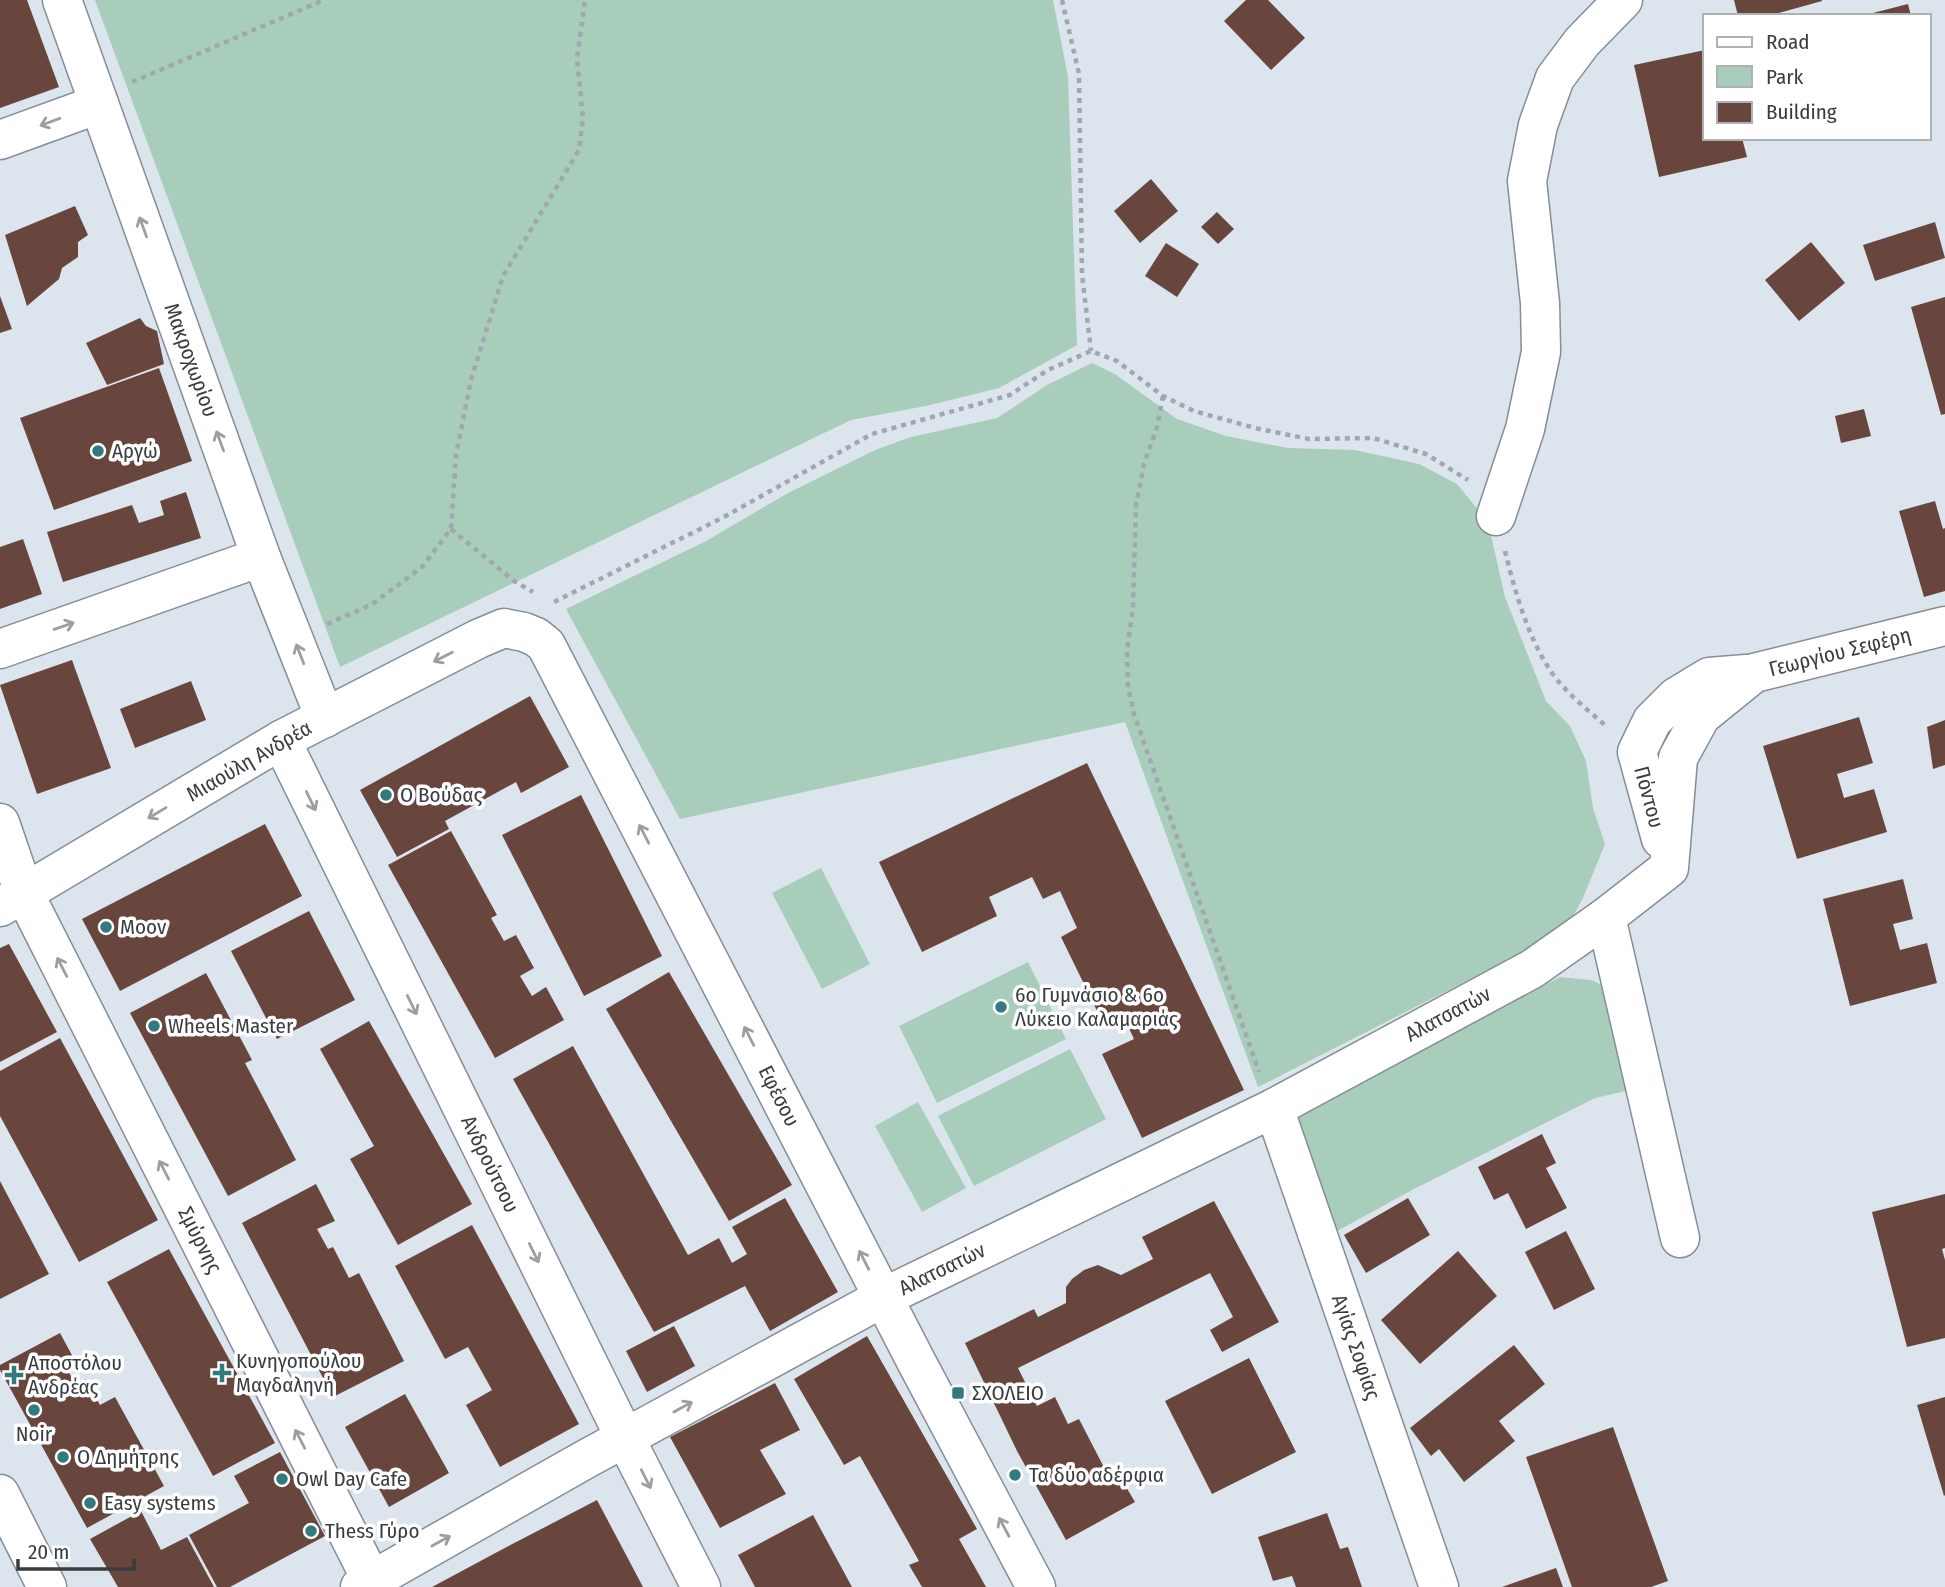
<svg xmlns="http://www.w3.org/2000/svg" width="1945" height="1587" font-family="'Fira Sans Condensed',sans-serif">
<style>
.green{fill:#a8cdbb}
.building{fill:#68463e}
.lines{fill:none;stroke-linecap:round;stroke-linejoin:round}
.minor-casing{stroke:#858d96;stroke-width:41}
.major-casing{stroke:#858d96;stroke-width:41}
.path{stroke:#a0a7ae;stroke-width:4.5;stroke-dasharray:5 5;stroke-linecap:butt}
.minor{stroke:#fff;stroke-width:38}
.major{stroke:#fff;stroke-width:38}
.oneway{stroke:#9c9ea0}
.poi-dot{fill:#317a7f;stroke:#fff;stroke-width:2.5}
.labels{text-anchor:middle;stroke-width:7;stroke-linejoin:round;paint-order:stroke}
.street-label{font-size:21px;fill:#393d40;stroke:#fff}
.poi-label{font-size:21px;fill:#393d40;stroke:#fff;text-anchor:start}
</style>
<rect width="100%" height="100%" fill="#dce5ee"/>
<!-- green -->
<g class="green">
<polygon points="95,0 1053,0 1068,77 1077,345 999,388 926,406 851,420 340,667"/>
<polygon points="1092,363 1115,374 1177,419 1226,436 1288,448 1355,450 1419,464 1457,484 1488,522 1505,597 1546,701 1570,726 1586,761 1593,808 1605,844 1583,898 1565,931 1258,1087 1125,722 680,819 566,609 706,541 788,493 875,450 911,437 997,418 1047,385"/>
<polygon points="821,868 870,964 822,989 772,893"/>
<polygon points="1028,962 1066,1039 937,1103 899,1026"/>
<polygon points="1560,977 1591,980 1615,991 1626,1091 1595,1098 1414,1189 1330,1235 1292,1116"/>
<polygon points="1070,1049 1106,1119 974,1186 938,1116"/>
<polygon points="918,1102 966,1188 922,1212 875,1126"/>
</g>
<!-- building -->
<g class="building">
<polygon points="0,0 27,0 59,87 0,108"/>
<polygon points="1246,0 1268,0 1305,38 1271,70 1224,21"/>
<polygon points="1734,0 1822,0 1822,1 1768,16 1738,16"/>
<polygon points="1908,4 1911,16 1865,16 1865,15"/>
<polygon points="1705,50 1705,138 1742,138 1747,157 1659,177 1634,65"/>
<polygon points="1151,179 1178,211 1140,243 1114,211"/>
<polygon points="75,206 88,235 78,242 78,257 62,268 59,279 27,306 5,235"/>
<polygon points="1217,212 1234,229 1218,244 1201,227"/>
<polygon points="1935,222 1945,258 1875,281 1863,245"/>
<polygon points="1811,242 1845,283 1799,321 1765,280"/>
<polygon points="1166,243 1199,264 1177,297 1145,276"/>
<polygon points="0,296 12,329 0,333"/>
<polygon points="1945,297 1945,414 1941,415 1911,307"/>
<polygon points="140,318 146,326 157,331 164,364 107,385 86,343"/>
<polygon points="159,368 192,461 54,510 20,418"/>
<polygon points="1864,409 1871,436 1841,443 1835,416"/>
<polygon points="186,492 201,538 63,582 47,532 132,505 139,523 164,515 160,501"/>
<polygon points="1935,501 1943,529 1945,528 1945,591 1924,597 1899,511"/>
<polygon points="23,539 42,594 0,609 0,547"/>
<polygon points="72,660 111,768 37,794 0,685"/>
<polygon points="191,681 206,720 135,748 120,709"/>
<polygon points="530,696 569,767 521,793 516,782 445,821 449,829 397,857 360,790"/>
<polygon points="1859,717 1873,763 1837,774 1844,798 1874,789 1887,832 1797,859 1763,746"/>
<polygon points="1945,720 1945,765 1933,769 1927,727"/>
<polygon points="1087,763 1244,1090 1142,1138 1102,1054 1134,1039 1121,1011 1102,1021 1061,937 1077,928 1060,891 1043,899 1032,877 989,897 997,916 922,952 879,862"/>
<polygon points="581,795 662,956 584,996 502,835"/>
<polygon points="265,824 302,896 120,991 82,919"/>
<polygon points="451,831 497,915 491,918 504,941 516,935 534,968 520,976 532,996 546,987 564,1020 495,1058 388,865"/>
<polygon points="1903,879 1913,919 1893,924 1900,950 1927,943 1937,983 1850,1006 1823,899"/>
<polygon points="309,911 355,1000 277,1039 231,951"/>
<polygon points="9,944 57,1032 0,1062 0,948"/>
<polygon points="669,972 792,1185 729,1221 606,1009"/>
<polygon points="206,973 252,1060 245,1063 296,1160 228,1196 130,1013"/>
<polygon points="369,1021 472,1204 398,1245 350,1159 374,1146 320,1049"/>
<polygon points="60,1038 158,1220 79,1262 0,1116 0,1071"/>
<polygon points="573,1046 688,1255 719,1238 732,1263 747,1254 732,1227 785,1198 838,1292 770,1331 745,1286 654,1332 513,1079"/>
<polygon points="1542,1134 1556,1163 1546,1168 1567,1208 1526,1229 1508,1193 1494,1200 1478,1167"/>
<polygon points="0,1181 49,1274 0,1299"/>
<polygon points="316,1184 335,1221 317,1229 328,1249 333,1247 349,1278 359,1273 404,1361 333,1397 242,1223"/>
<polygon points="1945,1194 1945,1248 1942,1249 1945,1260 1945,1338 1907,1347 1872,1212"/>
<polygon points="1408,1198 1430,1235 1366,1273 1344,1235"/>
<polygon points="1214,1201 1279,1322 1222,1352 1210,1330 1233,1317 1210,1273 1018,1368 1037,1406 1055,1397 1068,1424 1079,1419 1110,1479 1119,1475 1135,1502 1066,1540 1017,1451 965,1343 1034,1309 1038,1317 1066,1303 1066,1287 1072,1279 1084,1270 1098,1265 1121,1275 1153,1259 1142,1237"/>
<polygon points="472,1225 579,1424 500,1467 466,1405 492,1390 468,1347 445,1359 395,1266"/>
<polygon points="1566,1231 1595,1289 1554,1310 1525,1252"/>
<polygon points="169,1249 275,1443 213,1476 107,1282"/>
<polygon points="1458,1251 1497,1296 1420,1364 1381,1320"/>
<polygon points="674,1326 695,1366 647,1392 626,1351"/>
<polygon points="60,1333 73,1357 63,1362 76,1385 86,1379 100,1405 115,1397 164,1486 87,1528 0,1370 0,1365"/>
<polygon points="867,1336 977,1529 959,1539 986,1587 922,1587 909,1565 919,1561 860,1456 844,1465 794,1379"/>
<polygon points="1514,1345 1545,1384 1499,1421 1515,1441 1464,1482 1439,1449 1431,1456 1410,1428"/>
<polygon points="1249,1358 1296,1452 1212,1494 1165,1401"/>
<polygon points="775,1383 800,1430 760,1450 786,1494 720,1528 670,1437"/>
<polygon points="405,1394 449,1473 389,1507 345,1427"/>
<polygon points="1945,1397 1945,1495 1944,1496 1917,1405"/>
<polygon points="1613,1427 1668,1581 1651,1587 1572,1587 1526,1457"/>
<polygon points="280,1452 325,1536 230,1587 217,1587 189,1535 249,1503 234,1476"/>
<polygon points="597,1500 643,1587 432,1587 501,1550"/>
<polygon points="141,1511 161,1550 187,1537 214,1587 118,1587 90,1539"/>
<polygon points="1327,1513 1340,1549 1348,1547 1362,1587 1296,1587 1292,1576 1273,1581 1258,1537"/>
<polygon points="813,1515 852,1587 755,1587 738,1555"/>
<polygon points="1556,1568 1563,1587 1502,1587"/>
</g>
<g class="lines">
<defs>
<g id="minor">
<polyline points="62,0 261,557 325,718"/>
<polyline points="0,140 99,104"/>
<polyline points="1496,516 1525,429 1541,352 1540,303 1527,181 1538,125 1555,78 1582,42 1623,0"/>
<polyline points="0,649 261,557"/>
<polyline points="281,740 625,1438 701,1587"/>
<polyline points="0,823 24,893 281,740 478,639 504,628 524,632 536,637 546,645 917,1363 1036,1587"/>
<polyline points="1661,839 1637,752 1652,721 1676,697 1709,677 1746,674"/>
<polyline points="1606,917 1680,1238"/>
<polyline points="1274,1108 1439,1587"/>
<polyline points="360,1587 586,1459 884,1297 1274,1108 1532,969 1606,917 1669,868 1678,758 1701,716 1754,673 1945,626"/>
</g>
<g id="major">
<polyline points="0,907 24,893 375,1587"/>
<polyline points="0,1494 47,1587"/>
</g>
</defs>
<!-- minor casing -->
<use href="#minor" class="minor-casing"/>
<!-- major casing -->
<use href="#major" class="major-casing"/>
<!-- path -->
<g class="path">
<polyline points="1062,0 1079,74 1082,274 1091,351"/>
<polyline points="132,82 324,0"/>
<polyline points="1163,396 1157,427 1144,464 1136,505 1133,608 1127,651 1128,687 1134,714 1259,1072"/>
<polyline points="451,529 514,581 533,592"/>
<path d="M1505,551C1515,592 1528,638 1552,673C1567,694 1588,710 1607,727"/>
<polyline points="554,602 724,517 872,434 1010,395 1048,370 1091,351 1117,361 1163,396 1194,411 1255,428 1309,439 1373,438 1426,454 1468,480"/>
<polyline points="327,624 371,605 422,567 451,529 456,455 471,380 503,276 579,150 583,118 577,59 585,0"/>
</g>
<!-- minor -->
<use href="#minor" class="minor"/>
<!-- major -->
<use href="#major" class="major"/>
</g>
<!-- one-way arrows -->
<defs><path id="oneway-shaft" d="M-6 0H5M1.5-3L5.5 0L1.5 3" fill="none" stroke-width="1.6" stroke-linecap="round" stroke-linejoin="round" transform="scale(1.75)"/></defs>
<g class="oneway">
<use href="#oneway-shaft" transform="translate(50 122) rotate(160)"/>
<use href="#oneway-shaft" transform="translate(143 227) rotate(-110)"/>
<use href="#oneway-shaft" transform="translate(220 441) rotate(-110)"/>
<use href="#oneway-shaft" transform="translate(64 626) rotate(-19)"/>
<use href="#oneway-shaft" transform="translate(300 654) rotate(-111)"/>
<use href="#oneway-shaft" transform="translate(443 657) rotate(153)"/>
<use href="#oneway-shaft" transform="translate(311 801) rotate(64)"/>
<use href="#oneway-shaft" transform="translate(157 813) rotate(149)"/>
<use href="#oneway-shaft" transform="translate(644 834) rotate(-117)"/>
<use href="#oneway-shaft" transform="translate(62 967) rotate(-117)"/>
<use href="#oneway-shaft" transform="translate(412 1005) rotate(64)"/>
<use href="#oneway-shaft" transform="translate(749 1036) rotate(-117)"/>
<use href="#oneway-shaft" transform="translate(164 1170) rotate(-117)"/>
<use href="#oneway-shaft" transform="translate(534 1253) rotate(64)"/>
<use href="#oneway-shaft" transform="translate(864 1260) rotate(-117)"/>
<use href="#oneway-shaft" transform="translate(683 1407) rotate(-29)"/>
<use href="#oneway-shaft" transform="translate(300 1439) rotate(-117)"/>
<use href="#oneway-shaft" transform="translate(646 1479) rotate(63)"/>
<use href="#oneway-shaft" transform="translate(1004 1527) rotate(-118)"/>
<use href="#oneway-shaft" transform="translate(441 1541) rotate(-29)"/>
</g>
<!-- markers -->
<g class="poi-dot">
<circle cx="98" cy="451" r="7"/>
<circle cx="386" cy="795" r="7"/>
<circle cx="106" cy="927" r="7"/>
<circle cx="1001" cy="1007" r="7"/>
<circle cx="154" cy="1026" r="7"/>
<path d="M218.5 1362.5h7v7h7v7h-7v7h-7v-7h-7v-7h7z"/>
<path d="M10.5 1364.5h7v7h7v7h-7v7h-7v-7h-7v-7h7z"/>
<rect x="951" y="1386" width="14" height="14" rx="3.5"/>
<circle cx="34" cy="1410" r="7"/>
<circle cx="63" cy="1457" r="7"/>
<circle cx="1015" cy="1475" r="7"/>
<circle cx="282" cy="1479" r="7"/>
<circle cx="90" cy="1503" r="7"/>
<circle cx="311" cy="1531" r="7"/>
</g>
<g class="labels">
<!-- street labels -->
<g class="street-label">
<text transform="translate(191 360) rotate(70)" y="7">Μακροχωρίου</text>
<text transform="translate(1840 652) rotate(-14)" y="7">Γεωργίου Σεφέρη</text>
<text transform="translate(249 761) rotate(-30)" y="7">Μιαούλη Ανδρέα</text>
<text transform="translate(1649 797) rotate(75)" y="7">Πόντου</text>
<text transform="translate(1448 1014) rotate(-28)" y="7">Αλατσατών</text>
<text transform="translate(779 1096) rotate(63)" y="7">Εφέσου</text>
<text transform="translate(490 1164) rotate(64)" y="7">Ανδρούτσου</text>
<text transform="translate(200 1240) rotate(63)" y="7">Σμύρνης</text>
<text transform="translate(942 1269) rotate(-26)" y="7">Αλατσατών</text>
<text transform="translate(1356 1347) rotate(71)" y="7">Αγίας Σοφίας</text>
</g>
<!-- poi labels -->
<g class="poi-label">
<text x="112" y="458">Αργώ</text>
<text x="400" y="802">Ο Βούδας</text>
<text x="120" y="934">Moov</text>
<text x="1015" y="1002">6ο Γυμνάσιο &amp; 6ο<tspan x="1015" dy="24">Λύκειο Καλαμαριάς</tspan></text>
<text x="168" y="1033">Wheels Master</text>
<text x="236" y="1368">Κυνηγοπούλου<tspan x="236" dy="24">Μαγδαληνή</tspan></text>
<text x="28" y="1370">Αποστόλου<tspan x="28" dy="24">Ανδρέας</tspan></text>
<text x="972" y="1400">ΣΧΟΛΕΙΟ</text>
<text x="34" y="1441" text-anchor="middle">Noir</text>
<text x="77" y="1464">Ο Δημήτρης</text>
<text x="1029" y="1482">Τα δύο αδέρφια</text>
<text x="296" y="1486">Owl Day Cafe</text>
<text x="104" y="1510">Easy systems</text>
<text x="325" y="1538">Thess Γύρο</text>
</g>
</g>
<!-- legend -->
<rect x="1703" y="14" width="228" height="126" fill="#ffffff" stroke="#b0b1b3" stroke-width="2"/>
<rect x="1717" y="37" width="35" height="10" fill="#ffffff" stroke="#b0b1b3" stroke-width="2"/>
<text x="1766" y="49" font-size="21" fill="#393d40">Road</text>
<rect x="1717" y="66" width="35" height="21" fill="#a8cdbb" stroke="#b0b1b3" stroke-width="2"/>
<text x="1766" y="84" font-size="21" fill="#393d40">Park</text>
<rect x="1717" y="102" width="35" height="21" fill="#68463e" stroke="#b0b1b3" stroke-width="2"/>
<text x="1766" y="119" font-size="21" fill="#393d40">Building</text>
<!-- scale -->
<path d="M18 1559v10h116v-10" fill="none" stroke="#393d40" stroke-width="3.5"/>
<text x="28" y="1559" font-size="21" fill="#393d40" stroke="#ffffff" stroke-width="5" paint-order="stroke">20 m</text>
</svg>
